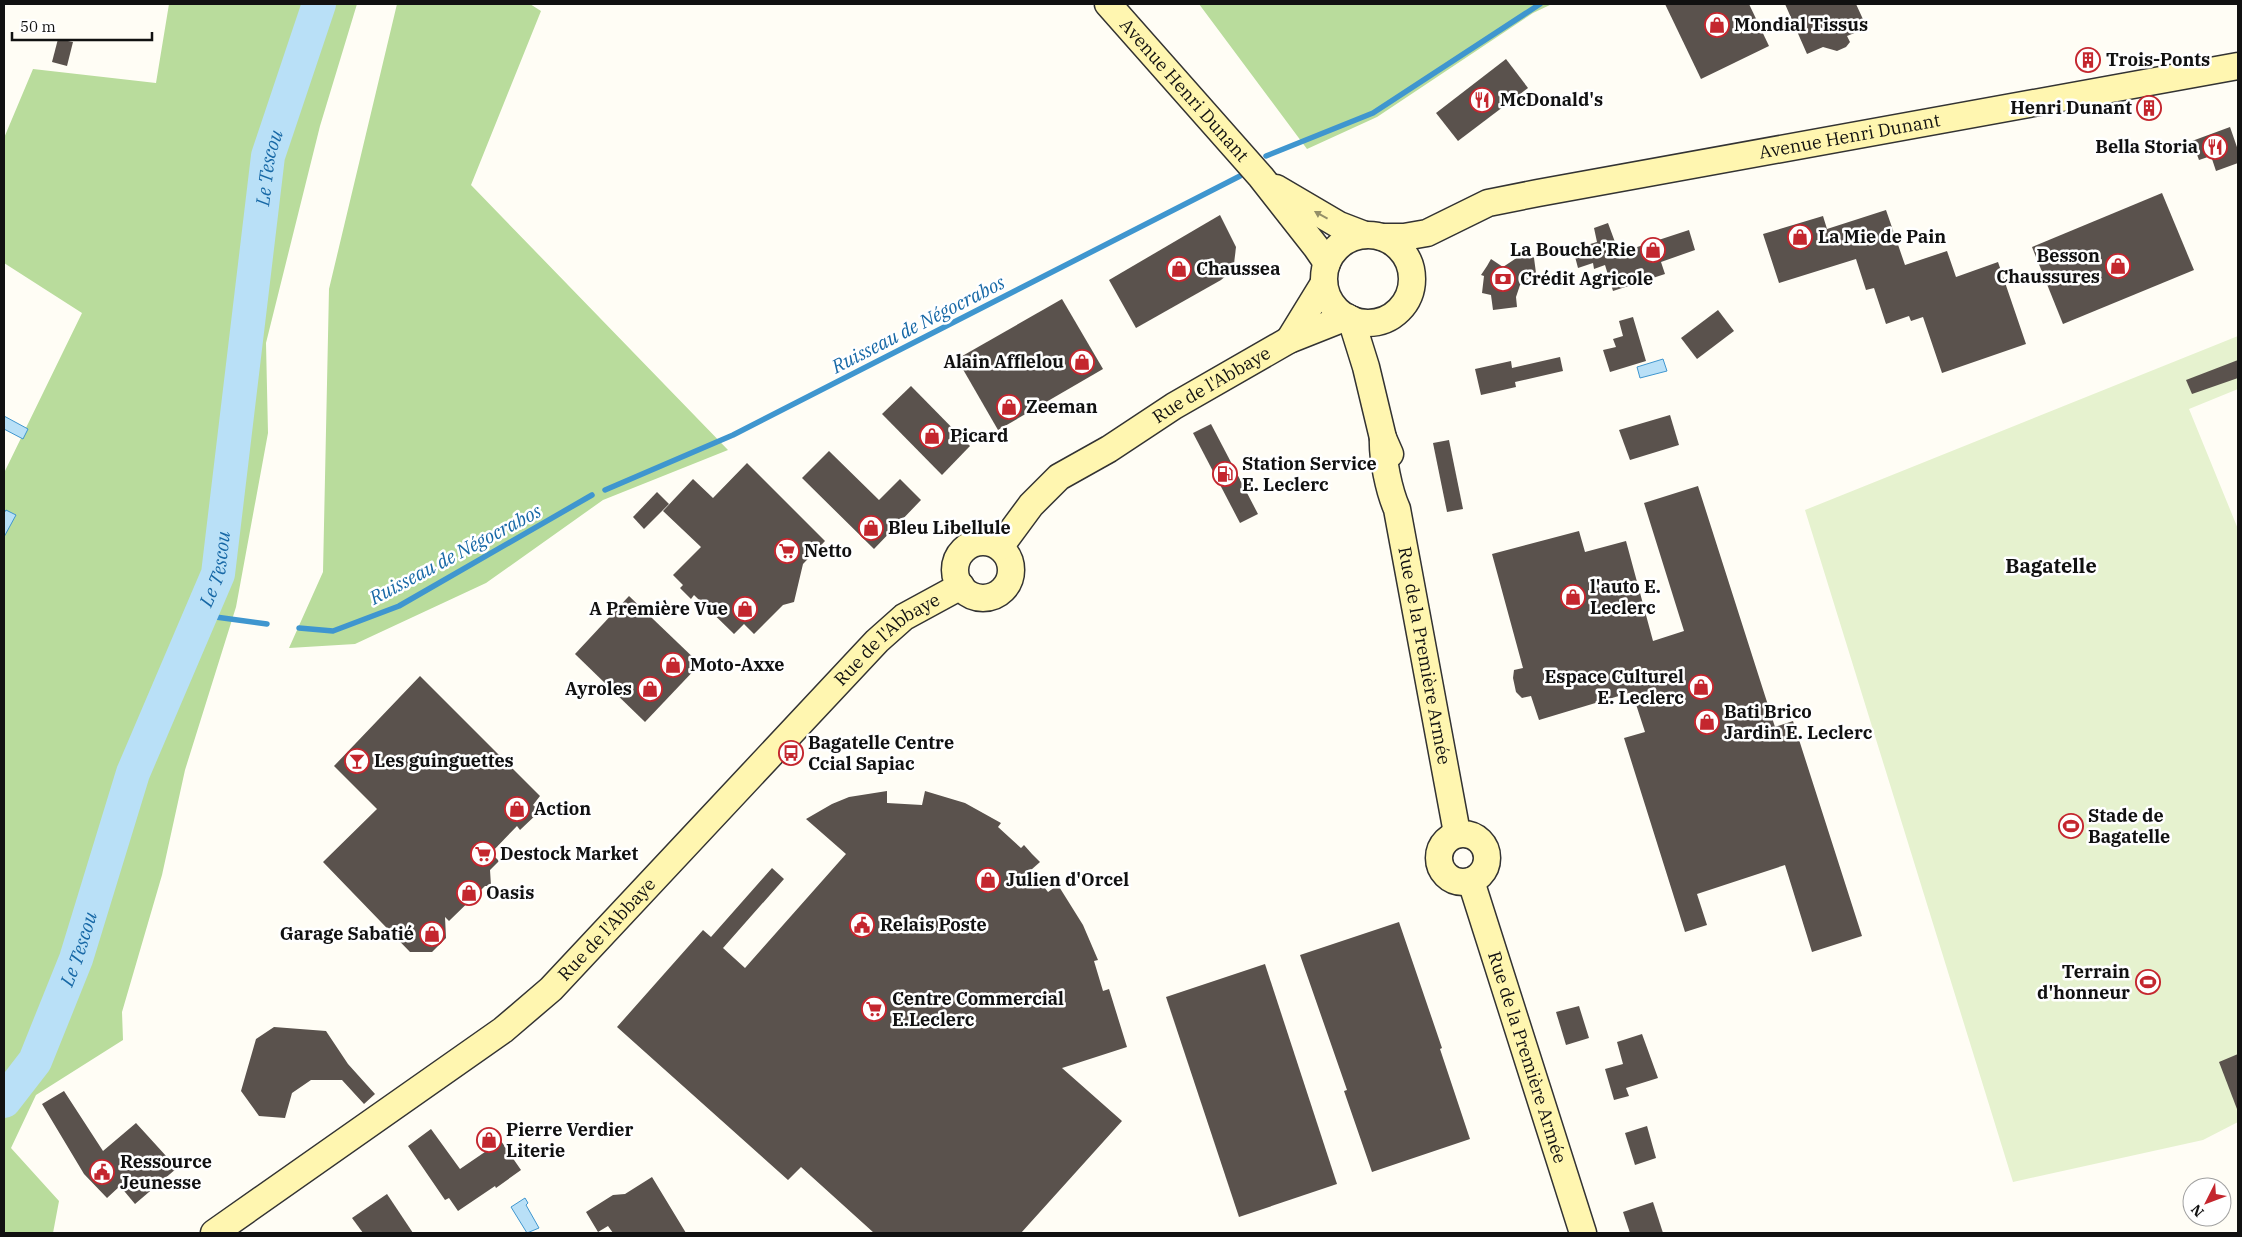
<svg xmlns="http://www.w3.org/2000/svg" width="2242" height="1237" font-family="'IBM Plex Serif',serif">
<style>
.forest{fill:#b9dc9c}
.pitch{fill:#e6f2cf}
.water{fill:#b9e0f7;stroke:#3f96cf}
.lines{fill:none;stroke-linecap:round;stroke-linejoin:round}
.stream{stroke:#3f96cf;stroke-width:5.5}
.river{stroke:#b9e0f7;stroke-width:34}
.building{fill:#5a524d}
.secondary-casing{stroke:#333;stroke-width:29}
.secondary{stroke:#fff6b0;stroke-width:26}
.oneway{fill:#948f68}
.labels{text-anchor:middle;stroke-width:5;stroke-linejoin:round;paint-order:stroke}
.poi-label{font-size:18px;font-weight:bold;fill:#111;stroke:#fff;text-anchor:start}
.street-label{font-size:18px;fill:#111;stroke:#fff}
.water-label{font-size:19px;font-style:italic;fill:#1768a6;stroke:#fff}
.quarter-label{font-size:20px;font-weight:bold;fill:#111;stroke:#fff}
</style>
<rect width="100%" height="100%" fill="#fffdf5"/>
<!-- forest -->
<g class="forest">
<polygon points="169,4 357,4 320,126 266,343 268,433 236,607 185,770 162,875 122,1012 123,1040 36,1095 11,1148 59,1201 53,1233 4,1233 4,473 82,313 4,263 4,138 33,69 156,83"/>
<polygon points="397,4 530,4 541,11 471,185 728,450 603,500 486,583 355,644 289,648 323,572 329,289"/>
<polygon points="1199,4 1552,4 1533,13 1377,117 1307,149"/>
</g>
<!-- pitch -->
<polygon class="pitch" points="2238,336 2238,389 2189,409 2238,529 2238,1122 2203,1140 2013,1182 1805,510"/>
<!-- water -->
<g class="water">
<polygon points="1663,359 1667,371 1640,378 1637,367"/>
<polygon points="4,416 28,429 23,439 4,429"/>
<polygon points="6,510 16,515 4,537 4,513"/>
<polygon points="525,1198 528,1203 526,1205 539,1228 527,1233 511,1207"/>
</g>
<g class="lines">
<!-- stream -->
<g class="stream">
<polyline points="1266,156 1373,113 1540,4"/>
<polyline points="605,490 733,435 1240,176"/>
<polyline points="201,615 267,624"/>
<polyline points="299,628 333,631 399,606 592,495"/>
</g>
<!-- river -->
<path class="river" id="s1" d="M4,1101L35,1061L76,959L133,773L218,574L268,156L319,4"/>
</g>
<!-- building -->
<g class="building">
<polygon points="1665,4 1749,4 1769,46 1701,79"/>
<polygon points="1785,4 1856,4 1867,28 1847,36 1850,42 1846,47 1837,51 1823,47 1807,54"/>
<polygon points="58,39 73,42 67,66 52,62"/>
<polygon points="1506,59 1528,88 1458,141 1436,113"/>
<polygon points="2230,127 2238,150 2238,163 2216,171 2211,156 2199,160 2192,141"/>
<polygon points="2162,193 2194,270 2063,324 2032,247"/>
<polygon points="1886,210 1905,265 1947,251 1956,277 1998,262 2026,344 1942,373 1923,317 1911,321 1909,316 1886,324 1874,288 1866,290 1856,259 1779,283 1763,234 1823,216 1827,229"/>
<polygon points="1220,215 1236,247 1234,264 1228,274 1221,280 1136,328 1109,280"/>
<polygon points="1608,223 1619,253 1689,230 1695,250 1661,262 1665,274 1613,291 1605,265 1594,269 1593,263 1578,268 1573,249 1597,242 1594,228"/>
<polygon points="1527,251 1534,258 1536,273 1520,285 1516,297 1517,307 1493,310 1491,295 1482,293 1484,276 1481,275 1487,266 1491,259 1503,267"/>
<polygon points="1062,299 1103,369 998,430 957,359"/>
<polygon points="1718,310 1734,331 1697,359 1681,338"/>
<polygon points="1633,317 1646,361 1610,372 1603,350 1616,347 1613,339 1623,336 1619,321"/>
<polygon points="1560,357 1563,371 1515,382 1516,387 1481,395 1475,369 1511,361 1512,368"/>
<polygon points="2238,360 2238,378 2192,394 2186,380"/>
<polygon points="911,386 970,446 942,475 882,414"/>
<polygon points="1670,415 1679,445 1630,460 1619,430"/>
<polygon points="1211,424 1258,514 1240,523 1193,433"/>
<polygon points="1449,440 1463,509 1447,512 1433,443"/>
<polygon points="829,451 879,500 900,479 921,500 874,549 802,478"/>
<polygon points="747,463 825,541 803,564 794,602 783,605 754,634 744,624 734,634 694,595 691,599 680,588 683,585 673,575 701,547 663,511 693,479 713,498"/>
<polygon points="1698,486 1775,727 1793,721 1862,936 1812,952 1785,865 1697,894 1707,925 1685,932 1624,738 1645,732 1632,692 1539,720 1531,696 1522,698 1516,692 1513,678 1514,670 1523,668 1492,554 1579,531 1585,552 1626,541 1653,641 1684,631 1644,503"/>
<polygon points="657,492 669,504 644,529 633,517"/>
<polygon points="629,596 700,664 645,722 575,654"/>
<polygon points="420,676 540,796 533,805 540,811 520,830 517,826 491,853 499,861 490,870 491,886 485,886 449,921 445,917 446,938 432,952 410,952 323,862 377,809 334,766"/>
<polygon points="887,791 887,803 922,805 925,791 965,803 1001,823 998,827 1021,848 1024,845 1032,854 1040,862 1031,870 1048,892 1058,885 1083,925 1098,960 1094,961 1103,991 1109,989 1127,1047 1062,1068 1122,1121 1021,1233 874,1233 801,1167 788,1180 617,1027 703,930 711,937 772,868 784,879 723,948 745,968 846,854 806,819 832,804 849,797"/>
<polygon points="1399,922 1442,1048 1440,1049 1470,1139 1372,1172 1344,1091 1347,1090 1300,955"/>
<polygon points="1265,964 1337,1184 1239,1217 1166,997"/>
<polygon points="1579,1006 1589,1038 1566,1045 1556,1012"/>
<polygon points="274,1027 326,1031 348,1064 375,1094 364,1104 342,1080 311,1080 292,1093 285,1118 259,1116 241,1091 256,1039"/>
<polygon points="1642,1034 1658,1078 1626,1088 1629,1096 1614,1100 1605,1069 1623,1064 1617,1042"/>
<polygon points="2238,1054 2238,1109 2237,1109 2219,1062"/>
<polygon points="64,1091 103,1151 136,1123 177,1168 135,1204 120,1186 107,1198 84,1174 42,1104"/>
<polygon points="1647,1126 1656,1158 1635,1165 1625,1133"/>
<polygon points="431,1129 460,1169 501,1141 521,1170 496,1188 495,1186 458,1211 449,1198 445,1200 408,1146"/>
<polygon points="652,1177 686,1233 613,1233 608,1226 598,1232 586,1212 613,1195 625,1194"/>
<polygon points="387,1194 413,1233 363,1233 352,1218"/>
<polygon points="1653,1202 1663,1233 1630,1233 1623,1212"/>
</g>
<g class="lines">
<defs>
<g id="secondary">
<path id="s2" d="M1108,4L1261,177L1316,247L1327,263"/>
<polyline points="1276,188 1339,225 1365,235"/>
<circle cx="1368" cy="279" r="44"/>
<path id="s3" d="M1382,237H1404L1427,233L1488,203L1538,193L2238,66"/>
<polyline points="1351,319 1366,367 1383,438 1390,454"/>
<polyline points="1289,340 1324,283"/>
<path id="s4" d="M1383,438C1382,458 1389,491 1397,509L1457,833"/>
<circle cx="983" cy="570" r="28"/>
<path id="s5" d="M1000,547L1031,505L1059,477L1109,449L1174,406L1289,340L1347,317"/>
<circle cx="1463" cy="858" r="24"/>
<path id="s6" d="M1471,881L1583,1233"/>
<path id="s7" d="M214,1233L503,1030L551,989L877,641L904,617L961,586"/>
</g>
</defs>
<!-- secondary casing -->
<use href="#secondary" class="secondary-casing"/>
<!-- secondary -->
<use href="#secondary" class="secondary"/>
</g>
<!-- one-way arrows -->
<defs><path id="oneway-solid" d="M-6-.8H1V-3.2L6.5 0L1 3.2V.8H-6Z" transform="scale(1.25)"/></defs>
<use class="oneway" href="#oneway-solid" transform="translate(1321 215) rotate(-151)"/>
<!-- icons -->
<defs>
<symbol id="shop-ring" viewBox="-11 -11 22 22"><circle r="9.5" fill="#fff" stroke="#c4262e" stroke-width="1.5"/><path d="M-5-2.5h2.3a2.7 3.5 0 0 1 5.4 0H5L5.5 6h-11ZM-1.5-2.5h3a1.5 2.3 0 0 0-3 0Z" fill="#c4262e"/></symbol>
<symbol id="building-ring" viewBox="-11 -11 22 22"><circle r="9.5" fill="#fff" stroke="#c4262e" stroke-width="1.5"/><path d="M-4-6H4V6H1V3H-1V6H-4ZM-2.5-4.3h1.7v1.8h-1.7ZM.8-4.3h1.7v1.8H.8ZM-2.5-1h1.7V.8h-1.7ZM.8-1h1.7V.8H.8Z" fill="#c4262e"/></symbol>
<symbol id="restaurant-ring" viewBox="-11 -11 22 22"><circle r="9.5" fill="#fff" stroke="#c4262e" stroke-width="1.5"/><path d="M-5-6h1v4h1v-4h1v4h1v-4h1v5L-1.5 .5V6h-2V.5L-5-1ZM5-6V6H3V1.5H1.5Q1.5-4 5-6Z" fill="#c4262e"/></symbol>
<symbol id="bank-ring" viewBox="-11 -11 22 22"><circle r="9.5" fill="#fff" stroke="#c4262e" stroke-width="1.5"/><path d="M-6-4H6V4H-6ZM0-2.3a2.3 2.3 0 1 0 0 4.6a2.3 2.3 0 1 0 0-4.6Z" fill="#c4262e"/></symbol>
<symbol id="fuel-ring" viewBox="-11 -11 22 22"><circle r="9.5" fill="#fff" stroke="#c4262e" stroke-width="1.5"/><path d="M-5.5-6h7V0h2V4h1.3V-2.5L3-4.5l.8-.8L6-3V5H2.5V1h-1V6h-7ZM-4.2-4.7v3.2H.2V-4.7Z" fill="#c4262e"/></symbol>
<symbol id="supermarket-ring" viewBox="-11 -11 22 22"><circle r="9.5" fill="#fff" stroke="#c4262e" stroke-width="1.5"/><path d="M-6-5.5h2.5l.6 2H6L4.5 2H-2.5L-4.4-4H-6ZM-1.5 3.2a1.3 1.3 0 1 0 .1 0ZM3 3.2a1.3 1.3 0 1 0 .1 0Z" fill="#c4262e"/></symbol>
<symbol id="bus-ring" viewBox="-11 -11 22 22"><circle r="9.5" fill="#fff" stroke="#c4262e" stroke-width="1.5"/><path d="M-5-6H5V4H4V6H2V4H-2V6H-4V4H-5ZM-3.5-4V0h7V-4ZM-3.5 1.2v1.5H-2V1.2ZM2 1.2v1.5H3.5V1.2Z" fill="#c4262e"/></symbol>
<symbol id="bar-ring" viewBox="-11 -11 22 22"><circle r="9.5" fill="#fff" stroke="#c4262e" stroke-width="1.5"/><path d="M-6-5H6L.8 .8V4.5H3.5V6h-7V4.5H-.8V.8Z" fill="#c4262e"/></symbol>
<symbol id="stadium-ring" viewBox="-11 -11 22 22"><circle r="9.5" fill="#fff" stroke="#c4262e" stroke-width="1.5"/><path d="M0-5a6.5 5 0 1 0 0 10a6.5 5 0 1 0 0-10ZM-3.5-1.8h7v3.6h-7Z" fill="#c4262e"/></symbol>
<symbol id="civic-ring" viewBox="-11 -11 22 22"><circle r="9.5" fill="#fff" stroke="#c4262e" stroke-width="1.5"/><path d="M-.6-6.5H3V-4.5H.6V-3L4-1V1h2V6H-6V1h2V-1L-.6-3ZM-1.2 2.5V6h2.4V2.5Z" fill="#c4262e"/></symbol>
</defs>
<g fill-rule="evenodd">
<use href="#shop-ring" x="1703" y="11" width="28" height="28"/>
<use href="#building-ring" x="2074" y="46" width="28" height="28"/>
<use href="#restaurant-ring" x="1468" y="86" width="28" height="28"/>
<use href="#building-ring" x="2135" y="94" width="28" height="28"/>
<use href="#restaurant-ring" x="2201" y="133" width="28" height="28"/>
<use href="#shop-ring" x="1786" y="223" width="28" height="28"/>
<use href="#shop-ring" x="1639" y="236" width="28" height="28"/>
<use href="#shop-ring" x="2104" y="252" width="28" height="28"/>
<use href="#shop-ring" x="1165" y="255" width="28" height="28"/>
<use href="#bank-ring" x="1489" y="265" width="28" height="28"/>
<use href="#shop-ring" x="1068" y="348" width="28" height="28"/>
<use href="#shop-ring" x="995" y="393" width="28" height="28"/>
<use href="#shop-ring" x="918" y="422" width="28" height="28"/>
<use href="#fuel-ring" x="1211" y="460" width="28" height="28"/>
<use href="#shop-ring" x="857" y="514" width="28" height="28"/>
<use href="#supermarket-ring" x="773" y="537" width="28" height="28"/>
<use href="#shop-ring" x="1559" y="583" width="28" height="28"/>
<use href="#shop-ring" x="731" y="595" width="28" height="28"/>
<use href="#shop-ring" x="659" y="651" width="28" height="28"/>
<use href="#shop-ring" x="1687" y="673" width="28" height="28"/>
<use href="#shop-ring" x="636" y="675" width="28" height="28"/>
<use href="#shop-ring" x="1693" y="708" width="28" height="28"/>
<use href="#bus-ring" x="777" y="739" width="28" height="28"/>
<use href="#bar-ring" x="343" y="747" width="28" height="28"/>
<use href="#shop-ring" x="503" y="795" width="28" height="28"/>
<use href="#stadium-ring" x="2057" y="812" width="28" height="28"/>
<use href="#supermarket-ring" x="469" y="840" width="28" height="28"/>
<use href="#shop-ring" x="974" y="866" width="28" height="28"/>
<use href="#shop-ring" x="455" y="879" width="28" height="28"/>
<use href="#civic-ring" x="848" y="911" width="28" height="28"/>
<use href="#shop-ring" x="418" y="920" width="28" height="28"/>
<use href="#stadium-ring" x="2134" y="968" width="28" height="28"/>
<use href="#supermarket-ring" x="860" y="995" width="28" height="28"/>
<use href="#shop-ring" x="475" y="1126" width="28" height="28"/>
<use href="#civic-ring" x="88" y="1158" width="28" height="28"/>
</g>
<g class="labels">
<!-- poi labels -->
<g class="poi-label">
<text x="1734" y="31">Mondial Tissus</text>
<text x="2106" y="66">Trois-Ponts</text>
<text x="1500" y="106">McDonald's</text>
<text x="2132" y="114" text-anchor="end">Henri Dunant</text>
<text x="2198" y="153" text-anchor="end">Bella Storia</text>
<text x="1818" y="243">La Mie de Pain</text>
<text x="1636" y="256" text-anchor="end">La Bouche'Rie</text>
<text x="2100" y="262" text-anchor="end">Besson<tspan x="2100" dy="21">Chaussures</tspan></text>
<text x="1196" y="275">Chaussea</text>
<text x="1520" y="285">Crédit Agricole</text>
<text x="1064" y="368" text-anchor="end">Alain Afflelou</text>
<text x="1026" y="413">Zeeman</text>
<text x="950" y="442">Picard</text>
<text x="1242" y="470">Station Service<tspan x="1242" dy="21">E. Leclerc</tspan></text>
<text x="888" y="534">Bleu Libellule</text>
<text x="804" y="557">Netto</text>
<text x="1590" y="593">l'auto E.<tspan x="1590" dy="21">Leclerc</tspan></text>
<text x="728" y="615" text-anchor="end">A Première Vue</text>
<text x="690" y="671">Moto-Axxe</text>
<text x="1684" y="683" text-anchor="end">Espace Culturel<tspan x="1684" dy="21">E. Leclerc</tspan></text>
<text x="632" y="695" text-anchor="end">Ayroles</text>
<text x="1724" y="718">Bati Brico<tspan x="1724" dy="21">Jardin E. Leclerc</tspan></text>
<text x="808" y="749">Bagatelle Centre<tspan x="808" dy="21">Ccial Sapiac</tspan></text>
<text x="374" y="767">Les guinguettes</text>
<text x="534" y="815">Action</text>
<text x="2088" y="822">Stade de<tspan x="2088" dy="21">Bagatelle</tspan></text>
<text x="500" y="860">Destock Market</text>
<text x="1006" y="886">Julien d'Orcel</text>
<text x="486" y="899">Oasis</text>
<text x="880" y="931">Relais Poste</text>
<text x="414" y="940" text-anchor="end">Garage Sabatié</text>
<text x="2130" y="978" text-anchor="end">Terrain<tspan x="2130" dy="21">d'honneur</tspan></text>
<text x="892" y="1005">Centre Commercial<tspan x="892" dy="21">E.Leclerc</tspan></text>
<text x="506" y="1136">Pierre Verdier<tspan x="506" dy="21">Literie</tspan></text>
<text x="120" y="1168">Ressource<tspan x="120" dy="21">Jeunesse</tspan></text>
</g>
<!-- street labels -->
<g class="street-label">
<text dy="6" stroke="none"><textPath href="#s2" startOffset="115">Avenue Henri Dunant</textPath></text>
<text dy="6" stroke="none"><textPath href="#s3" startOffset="481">Avenue Henri Dunant</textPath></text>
<text dy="6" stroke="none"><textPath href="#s5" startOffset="270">Rue de l'Abbaye</textPath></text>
<text dy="6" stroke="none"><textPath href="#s7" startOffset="902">Rue de l'Abbaye</textPath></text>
<text dy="6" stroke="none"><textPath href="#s4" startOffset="222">Rue de la Première Armée</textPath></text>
<text dy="6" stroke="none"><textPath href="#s7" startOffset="498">Rue de l'Abbaye</textPath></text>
<text dy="6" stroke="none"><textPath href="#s6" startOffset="185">Rue de la Première Armée</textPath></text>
</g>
<!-- water labels -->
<g class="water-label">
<text dy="7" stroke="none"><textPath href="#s1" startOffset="981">Le Tescou</textPath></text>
<text transform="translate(918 324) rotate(-27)" y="7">Ruisseau de Négocrabos</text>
<text transform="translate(455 554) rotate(-28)" y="7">Ruisseau de Négocrabos</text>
<text dy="7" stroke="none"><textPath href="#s1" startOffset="576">Le Tescou</textPath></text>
<text dy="7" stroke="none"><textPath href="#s1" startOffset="171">Le Tescou</textPath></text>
</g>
<!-- quarter labels -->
<g class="quarter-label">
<text x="2051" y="573">Bagatelle</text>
</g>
</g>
<!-- border -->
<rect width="2242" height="1237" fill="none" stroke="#111111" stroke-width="10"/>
<!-- north arrow -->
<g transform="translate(2207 1202) rotate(228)"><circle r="24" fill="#ffffff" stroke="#a0a0a0"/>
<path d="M0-4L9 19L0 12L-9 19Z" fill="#c4262e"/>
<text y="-8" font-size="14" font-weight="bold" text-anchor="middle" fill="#111111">N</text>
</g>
<!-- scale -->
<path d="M12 32v8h140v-8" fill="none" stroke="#111111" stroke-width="2.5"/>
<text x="20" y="32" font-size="15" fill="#111111" stroke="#ffffff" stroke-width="4" paint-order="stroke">50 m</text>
</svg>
